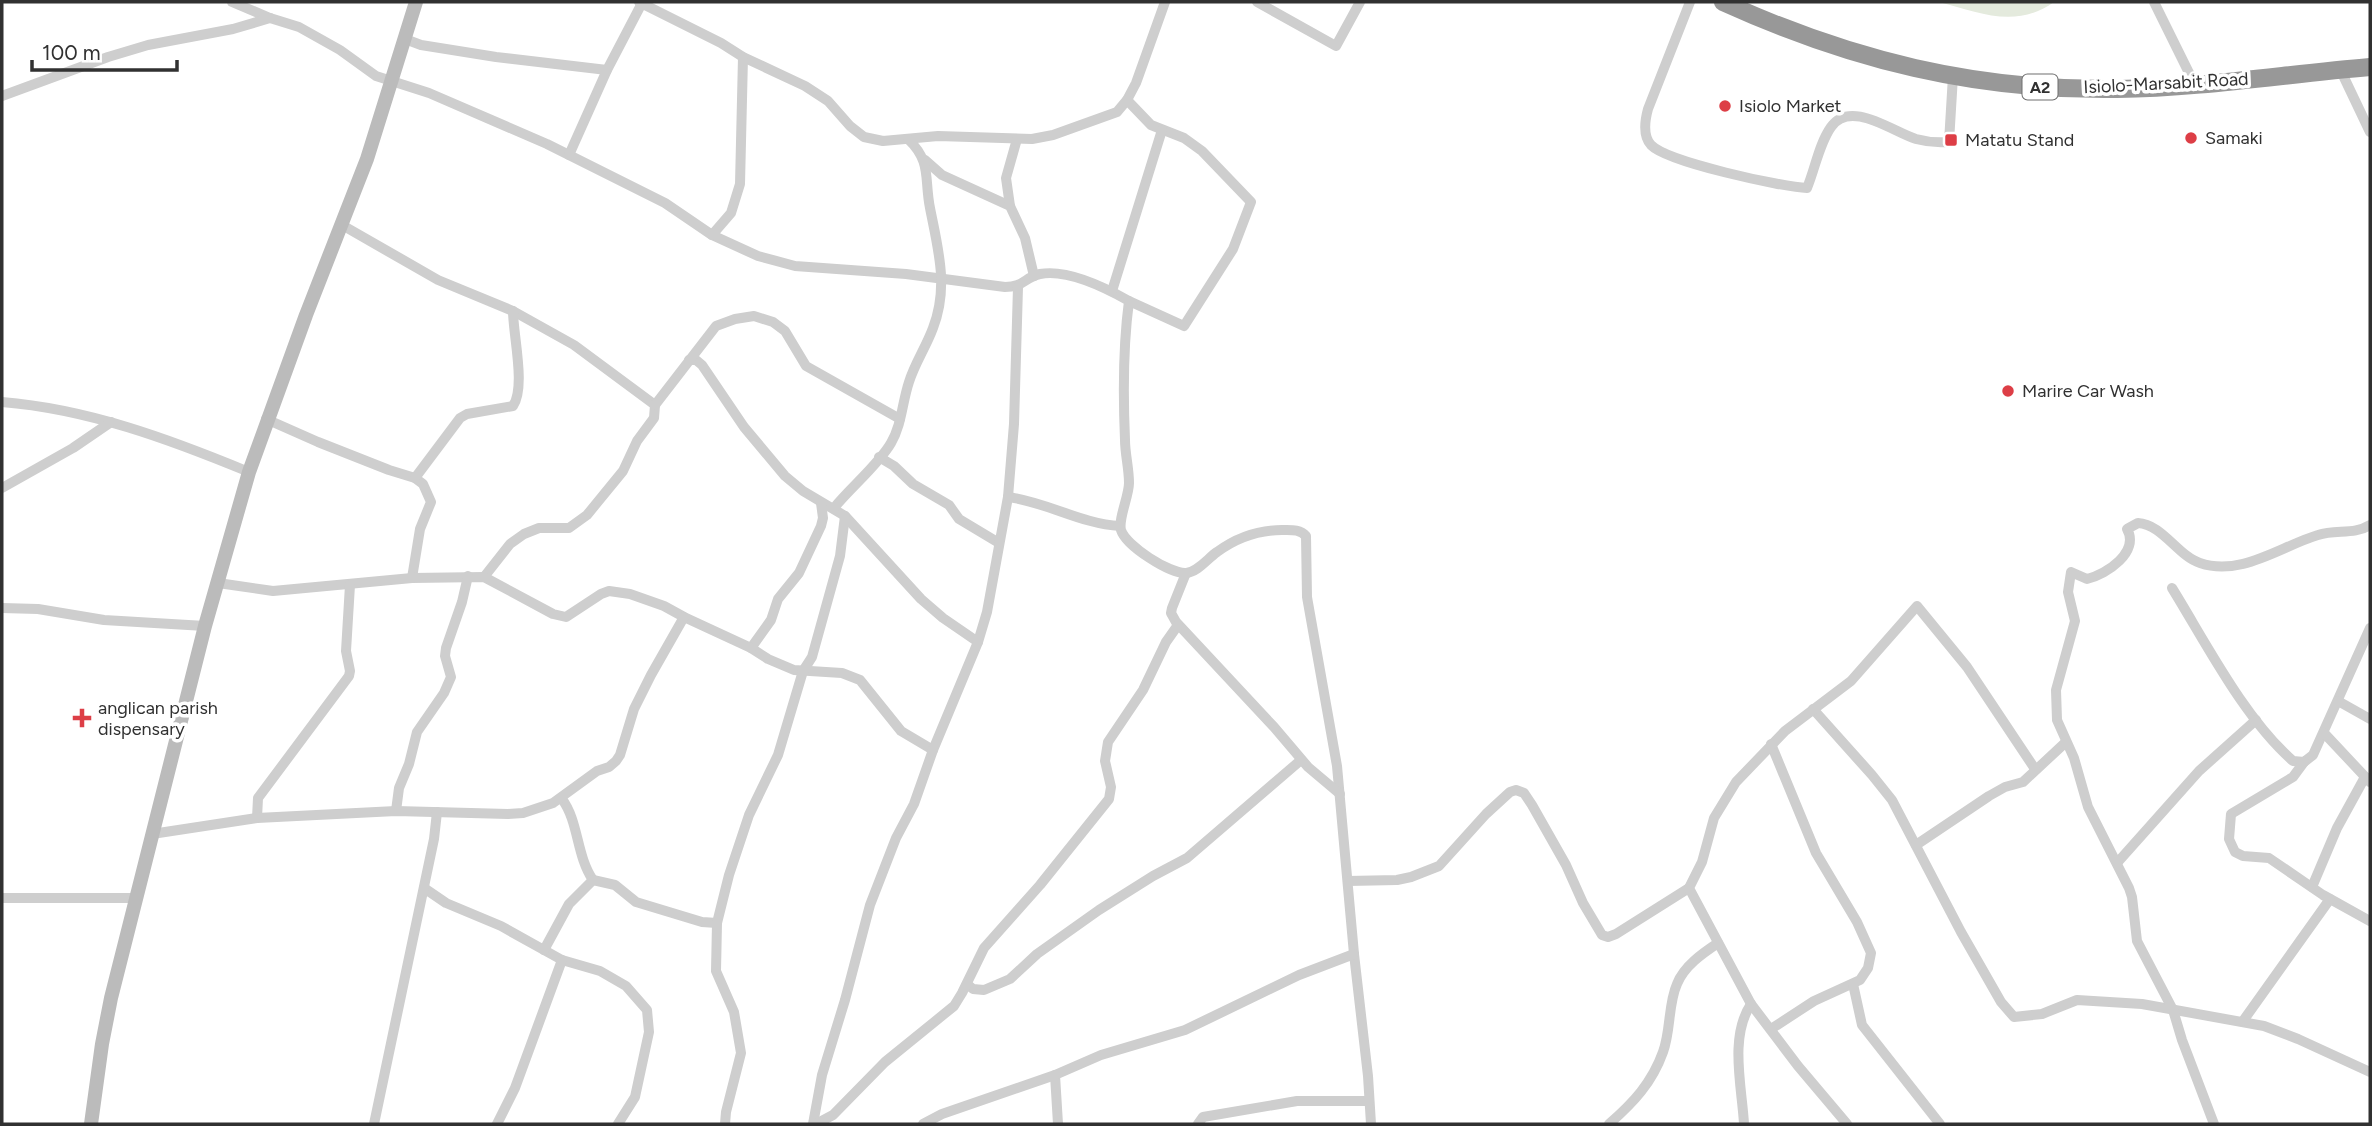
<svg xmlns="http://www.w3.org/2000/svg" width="2372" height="1126" font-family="Figtree,sans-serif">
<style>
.green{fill:#e4eadd}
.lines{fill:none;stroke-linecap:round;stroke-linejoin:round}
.street{stroke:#cecece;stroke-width:10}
.secondary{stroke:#bbb;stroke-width:14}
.highway{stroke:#989898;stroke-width:18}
.poi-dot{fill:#dd3e46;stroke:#fff;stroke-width:2.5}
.labels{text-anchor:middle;stroke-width:7;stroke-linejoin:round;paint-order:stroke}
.shield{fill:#fff;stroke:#6f6f6f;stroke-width:2}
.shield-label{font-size:16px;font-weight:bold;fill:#313131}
.street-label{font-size:18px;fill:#313131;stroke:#fff}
.poi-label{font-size:18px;fill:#313131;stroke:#fff;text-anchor:start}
</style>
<rect width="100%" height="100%" fill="#fff"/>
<!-- green -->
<path class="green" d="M1939,2H2054C2016,29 1980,13 1939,2Z"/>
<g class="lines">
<!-- street -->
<g class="street">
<path d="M232,2L270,18L299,27L340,50L376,76L429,93L547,144L665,203L712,235L758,256L795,266L906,274L1005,287C1024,287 1025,277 1040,274C1067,269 1106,288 1129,301C1123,346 1123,394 1125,440C1125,454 1129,468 1129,483C1129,496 1118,519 1121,530C1126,546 1170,574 1186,573C1198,572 1208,558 1217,552C1236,538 1257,530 1282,530C1291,530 1300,529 1306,536L1307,597L1337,766L1354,954L1368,1076L1371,1124"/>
<polyline points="639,2 721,43 743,57 805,86 828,101 850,126 864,137 883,141 938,136 1032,139 1053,135 1117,112 1127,100 1136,83 1165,2"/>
<polyline points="1257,2 1336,46 1360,2"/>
<path d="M1690,2L1648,109C1645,120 1643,136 1651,145C1667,162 1782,187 1807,188C1815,169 1819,144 1831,127C1850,99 1893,132 1916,139C1927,142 1937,143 1949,142L1953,76"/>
<polyline points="2154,2 2195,85"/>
<polyline points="405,39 421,45 496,57 607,70"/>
<polyline points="2340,69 2370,132"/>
<polyline points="2,96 108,57 148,45 233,29 270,18"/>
<polyline points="1127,100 1151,125 1184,138 1202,151 1251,202 1233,249 1184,326 1129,301"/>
<polyline points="569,155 607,70 642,3"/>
<polyline points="925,160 942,175 1010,206 1025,238 1034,276"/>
<polyline points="1010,206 1006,178 1017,139"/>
<polyline points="342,225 438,280 513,311 574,345 655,405 654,418 637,441 623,471 587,515 569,528 539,528 524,534 510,544 484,577"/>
<polyline points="712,235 731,213 740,184 743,57"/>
<polyline points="1112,291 1162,130"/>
<polyline points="689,360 696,360 702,365 744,427 785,476 803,491 845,516 921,599 943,618 978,642"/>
<path d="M2,402C88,409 169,439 249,472"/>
<polyline points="655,405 716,326 735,319 754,316 773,322 785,331 806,366 900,419"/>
<polyline points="266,419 318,442 389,470 415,478 423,484 431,502 420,529 412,578"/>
<polyline points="879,457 894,466 913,484 949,505 959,519 999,543"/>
<path d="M415,478L460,418L467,414L513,406C526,387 513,335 513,311"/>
<polyline points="2,488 73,448 111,422"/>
<path d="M1008,497C1047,502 1081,524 1120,526"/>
<polyline points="821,503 823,518 821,526 799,573 778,599 771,620 751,648 768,659 794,670 842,673 860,680 901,731 933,750"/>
<path d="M834,508C850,488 879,464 891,443C902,424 902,403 909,382C915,363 926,347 933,328C949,287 938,249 930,208C924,178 932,162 908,139"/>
<polyline points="1186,573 1172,608 1171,613 1176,622 1274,727 1308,767 1340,794"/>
<polyline points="218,583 273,591 412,578 484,577 553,614 566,617 601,594 609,591 630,594 664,606 684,617 751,648"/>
<path d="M2172,588C2206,643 2244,718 2293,761L2304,762L2313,755L2370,628"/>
<polyline points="2,608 38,609 104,620 205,626"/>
<polyline points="2338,701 2370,719"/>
<polyline points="1813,709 1872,775 1892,800 1961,932 2001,1002 2014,1017 2042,1014 2077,1000 2142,1004 2264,1026 2298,1039 2370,1072"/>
<polyline points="2324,733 2370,782"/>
<polyline points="1771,744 1816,853 1857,922 1871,953 1868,968 1860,980 1814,1001 1771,1029"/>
<polyline points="2304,762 2293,777 2231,814 2229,839 2235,852 2243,856 2269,858 2323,895 2370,921"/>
<path d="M562,799C579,822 576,855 593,880"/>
<polyline points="396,811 399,788 409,764 417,732 444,693 451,677 445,656 446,648 462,602 468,576"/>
<polyline points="257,818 258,798 349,676 350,671 346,651 350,585"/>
<polyline points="152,834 257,818 396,811 508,814 523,813 553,803 597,771 609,767 616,761 620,755 634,709 651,675 684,617"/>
<polyline points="1916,845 1989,796 2005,787 2023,782 2066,742"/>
<polyline points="2117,863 2199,771 2256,720"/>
<polyline points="1348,881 1397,880 1411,877 1439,866 1486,814 1510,792 1516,790 1524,793 1532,805 1566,865 1583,903 1602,935 1608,937 1616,934 1689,888"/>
<polyline points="2312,887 2337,828 2365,777"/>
<polyline points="424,888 446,903 501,926 562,960 600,971 626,986 647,1010 649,1032 635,1097 618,1124"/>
<polyline points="2,898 136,898"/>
<polyline points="544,950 569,904 593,880 615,885 636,902 702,922 717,923"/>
<polyline points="967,984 973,989 984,990 1010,979 1037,954 1099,910 1153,876 1187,858 1301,760"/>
<polyline points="1853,984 1862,1025 1940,1124"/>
<polyline points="2243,1021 2330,899"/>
<polyline points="1055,1075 1058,1124"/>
<polyline points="374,1124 434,839 437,812"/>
<polyline points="497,1124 515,1088 562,960"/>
<polyline points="725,1124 726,1112 741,1053 734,1012 716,971 717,923 729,875 749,815 778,755 803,671 812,657 840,556 845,516"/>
<polyline points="813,1124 822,1075 845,1000 870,905 896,838 914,804 933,750 978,642 987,612 1008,497 1014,424 1018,287"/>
<polyline points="816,1124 833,1115 885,1062 954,1006 962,993 984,948 1040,885 1109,799 1111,787 1105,761 1108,742 1143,690 1166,642 1178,625"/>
<polyline points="923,1124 942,1114 1055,1075 1101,1055 1185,1030 1299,975 1354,954"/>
<polyline points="1198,1124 1203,1117 1297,1101 1369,1101"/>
<path d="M1609,1124C1633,1103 1652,1083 1663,1052C1671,1030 1668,1004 1677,984C1684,966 1703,953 1718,943"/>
<path d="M1744,1124C1742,1087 1729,1037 1751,1004"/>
<polyline points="1847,1124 1798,1066 1751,1004 1689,888 1702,862 1714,818 1736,782 1785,731 1851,681 1917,606 1967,667 2035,769"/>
<path d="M2214,1124L2182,1040L2173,1010L2137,941L2132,897L2129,888L2088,807L2074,758L2057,720L2056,690L2075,621L2068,592L2071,572L2087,579C2107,574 2140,552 2127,529L2138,523C2162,524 2178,556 2200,563C2241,577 2281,546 2318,535C2336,529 2354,535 2370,525"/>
</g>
<!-- secondary -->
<polyline class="secondary" points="91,1124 102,1044 111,998 205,626 249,472 306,315 367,159 416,2"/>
<!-- highway -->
<path class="highway" d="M1723,2C1851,60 1975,91 2117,89C2202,88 2286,74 2370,67"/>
</g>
<!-- markers -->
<g class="poi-dot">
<circle cx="1725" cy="106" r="7"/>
<circle cx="2191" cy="138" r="7"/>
<rect x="1944" y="133" width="14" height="14" rx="3.5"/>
<circle cx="2008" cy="391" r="7"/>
<path d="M78.5 707.5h7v7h7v7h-7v7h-7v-7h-7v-7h7z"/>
</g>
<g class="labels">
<!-- shield labels -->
<rect class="shield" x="2022.5" y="74.5" width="35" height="25" rx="5"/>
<g class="shield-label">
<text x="2040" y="93">A2</text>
</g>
<!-- street labels -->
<g class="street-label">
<text transform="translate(2166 83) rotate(-3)" y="6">Isiolo-Marsabit Road</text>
</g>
<!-- poi labels -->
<g class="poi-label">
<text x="1739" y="112">Isiolo Market</text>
<text x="2205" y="144">Samaki</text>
<text x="1965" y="146">Matatu Stand</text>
<text x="2022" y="397">Marire Car Wash</text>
<text x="98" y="714">anglican parish<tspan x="98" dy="21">dispensary</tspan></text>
</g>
</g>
<!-- border -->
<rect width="2372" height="1126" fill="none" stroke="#313131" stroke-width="7"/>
<!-- scale -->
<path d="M32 60v10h145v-10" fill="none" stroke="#313131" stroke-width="3.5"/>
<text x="42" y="60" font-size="21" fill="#313131" stroke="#ffffff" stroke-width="5" paint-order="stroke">100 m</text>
</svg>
